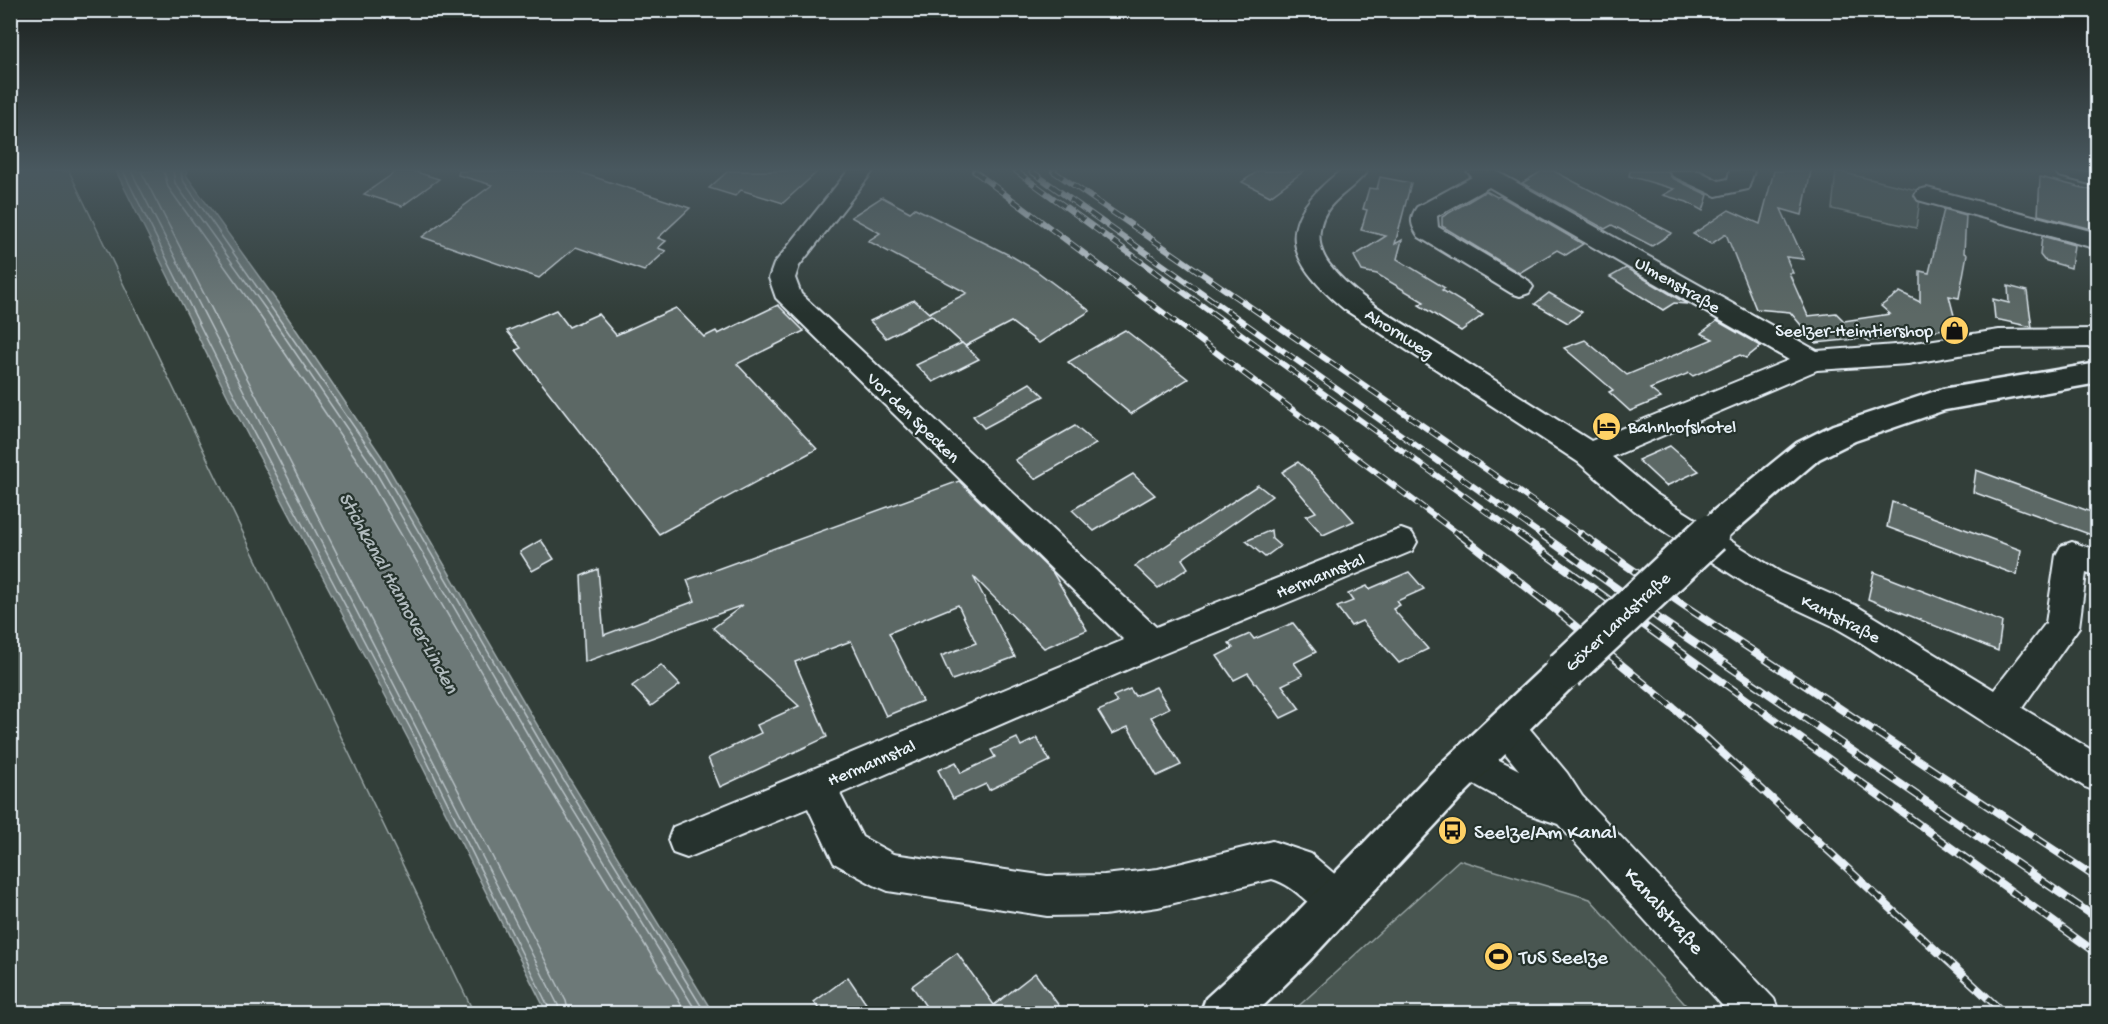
<svg xmlns="http://www.w3.org/2000/svg" width="2108" height="1024" font-family="'Gochi Hand',sans-serif">
<style>
.green{fill:#495651;stroke:#98a4a4;stroke-width:1.5}
.water{fill:#6d7978;stroke:#9ea9ab;stroke-width:1.5}
.lines{fill:none;stroke-linecap:round;stroke-linejoin:round}
.shore{stroke:#b7c1c5;stroke-width:1.5}
.building{fill:#5c6865;stroke:#e8f1f8;stroke-width:1.5}
.minor-casing{stroke:#e8f1f8;stroke-width:4}
.major-casing{stroke:#e8f1f8;stroke-width:5}
.minor{fill:#26332d;fill-rule:evenodd}
.major{fill:#26332d;fill-rule:evenodd}
.rail-far1-casing{stroke:#e8f1f8;stroke-width:6}
.rail-casing{stroke:#e8f1f8;stroke-width:8}
.rail-far1{stroke:#26332d;stroke-width:4;stroke-dasharray:12;stroke-linecap:butt}
.rail{stroke:#26332d;stroke-width:5;stroke-dasharray:16;stroke-linecap:butt}
.major-bridge-far1-casing{stroke:#e8f1f8;stroke-width:33;stroke-linecap:butt}
.major-bridge-casing{stroke:#e8f1f8;stroke-width:44;stroke-linecap:butt}
.major-bridge-far1{stroke:#26332d;stroke-width:29}
.major-bridge{stroke:#26332d;stroke-width:39}
.labels{text-anchor:middle;stroke-width:4.5;stroke-linejoin:round;paint-order:stroke}
.street-label{font-size:18px;fill:#e8f1f8;stroke:#26332d}
.poi-label{font-size:18px;fill:#e8f1f8;stroke:#26332d;text-anchor:end}
.water-label{font-size:20px;font-style:italic;fill:#b1bbbe;stroke:#26332d}
.near-poi-label{font-size:21px;fill:#e8f1f8;stroke:#26332d;text-anchor:start}
.near-street-label{font-size:21px;fill:#e8f1f8;stroke:#26332d}
</style>
<rect width="100%" height="100%" fill="#323e39"/>
<filter id="ink" filterUnits="userSpaceOnUse"><feTurbulence type="fractalNoise" baseFrequency=".0167" numOctaves="2"/><feDisplacementMap in="SourceGraphic" scale="12" xChannelSelector="R" yChannelSelector="G"/><feConvolveMatrix kernelMatrix="1 2 1 2 8 2 1 2 1" color-interpolation-filters="sRGB"/></filter>
<g filter="url(#ink)">
<!-- green -->
<g class="green">
<polygon points="10,171 69,171 474,1013 11,1013"/>
<polygon points="1836,171 1921,191 1916,228 1832,209"/>
<polygon points="1459,860 1590,899 1693,1013 1291,1013"/>
</g>
<!-- water -->
<polygon class="water" points="116,171 188,171 186,175 278,303 382,457 550,747 713,1013 547,1013 413,748 235,411"/>
<g class="lines">
<!-- shore -->
<g class="shore">
<polyline points="123,171 241,408 419,745 552,1014"/>
<polyline points="131,171 505,901 558,1005 560,1014"/>
<polyline points="141,171 513,897 566,1001 569,1014"/>
<polyline points="164,171 168,187 260,316 363,469 531,758 687,1014"/>
<polyline points="173,171 175,183 267,311 371,464 539,754 698,1014"/>
<polyline points="181,171 182,179 377,460 545,750 706,1014"/>
</g>
</g>
<!-- building -->
<g class="building">
<polygon points="397,171 413,171 439,179 402,206 364,194"/>
<polygon points="459,171 576,171 690,208 658,238 666,241 658,248 666,251 644,271 576,247 539,278 422,237 492,185 458,175"/>
<polygon points="728,171 818,171 783,203 741,190 735,196 709,188"/>
<polygon points="1258,171 1304,171 1270,196 1242,182"/>
<polygon points="1542,171 1554,171 1672,233 1652,246 1612,225 1605,229 1522,183"/>
<polygon points="1630,171 1667,171 1672,178 1708,195 1703,211 1687,202 1663,195 1674,189 1629,176"/>
<polygon points="1774,171 1811,171 1802,215 1781,209 1804,259 1786,257 1793,273 1789,273 1808,316 1836,313 1844,321 1890,314 1881,306 1900,292 1920,302 1920,271 1929,273 1944,209 1966,215 1964,253 1967,254 1959,298 1949,296 1957,327 1868,341 1865,338 1816,343 1790,312 1756,309 1726,234 1711,244 1693,234 1729,210 1760,224"/>
<polygon points="1380,177 1411,183 1395,244 1402,240 1397,259 1445,288 1442,290 1483,315 1461,331 1419,305 1424,302 1377,274 1362,271 1354,256 1386,236 1361,230 1367,210 1363,209 1369,188 1377,189"/>
<polygon points="2040,177 2095,191 2095,230 2038,215"/>
<polygon points="1486,191 1497,197 1500,196 1583,244 1566,255 1557,250 1519,273 1442,226 1442,217"/>
<polygon points="882,197 910,212 915,208 1013,257 1035,270 1090,311 1039,343 1011,322 965,346 931,315 886,338 870,321 914,300 929,313 967,293 868,241 880,233 851,217"/>
<polygon points="2042,236 2074,245 2071,268 2044,260 2040,255"/>
<polygon points="1626,268 1687,304 1674,303 1663,310 1610,277"/>
<polygon points="2008,286 2027,291 2032,327 1995,319 1993,299 2009,303"/>
<polygon points="1549,293 1582,312 1568,323 1535,304"/>
<polygon points="778,305 804,331 737,364 817,449 659,534 516,350 521,348 507,331 556,310 569,327 598,314 616,335 676,308 704,337 716,331 718,334"/>
<polygon points="1717,321 1761,346 1746,358 1740,355 1693,376 1689,373 1650,389 1661,398 1630,411 1609,392 1613,390 1564,348 1585,340 1627,375 1713,339 1701,333"/>
<polygon points="1125,330 1188,379 1131,414 1068,362"/>
<polygon points="962,343 979,359 933,382 916,365"/>
<polygon points="1030,383 1044,396 984,428 973,416"/>
<polygon points="1075,426 1096,444 1035,479 1015,460"/>
<polygon points="1670,446 1699,471 1666,486 1638,460"/>
<polygon points="1298,462 1313,475 1354,521 1323,535 1306,516 1316,512 1282,472"/>
<polygon points="1976,470 2097,514 2097,537 1973,492"/>
<polygon points="1133,474 1155,495 1094,531 1072,510"/>
<polygon points="959,481 1053,573 1087,630 1044,648 973,576 1015,657 952,680 941,656 976,643 958,605 889,633 922,701 886,716 851,641 795,662 827,737 720,787 708,758 761,733 757,725 799,706 713,628 743,605 585,662 581,576 598,569 604,635 695,601 687,580"/>
<polygon points="1258,485 1272,496 1182,559 1188,568 1158,588 1135,566"/>
<polygon points="1892,502 2021,550 2017,575 1887,527"/>
<polygon points="1271,530 1272,539 1280,546 1265,557 1246,541"/>
<polygon points="541,540 554,559 532,571 520,552"/>
<polygon points="1409,572 1424,589 1397,601 1400,605 1393,609 1428,649 1399,663 1362,621 1351,626 1337,607 1353,601 1348,594 1367,586 1369,589"/>
<polygon points="1874,572 2002,622 1998,651 1868,599"/>
<polygon points="1293,623 1316,652 1294,663 1303,675 1282,685 1300,709 1281,718 1248,673 1234,680 1217,656 1233,648 1229,643 1250,634 1254,639"/>
<polygon points="661,665 680,685 651,706 632,686"/>
<polygon points="1156,687 1169,708 1151,717 1181,765 1157,776 1128,727 1112,734 1098,711 1117,703 1113,696 1130,689 1135,696"/>
<polygon points="1017,738 1021,746 1037,738 1050,761 989,790 986,784 953,799 938,770 956,762 961,773 995,757 991,750"/>
<polygon points="957,953 994,1005 1035,973 1065,1014 931,1014 912,986"/>
<polygon points="848,977 873,1014 822,1014 814,1002"/>
</g>
<g class="lines">
<defs>
<g id="minor">
<path d="M848,171H873L799,266L795,278L801,294L1156,627L1390,533L1401,529L1412,533L1417,542L1412,551L1163,654L840,794L862,837L893,854L1047,876L1104,875L1158,869L1272,841L1311,854L1351,888L1357,902L1351,916L1337,922C1312,912 1298,886 1272,879L1158,907L1104,915L1047,916L888,891L874,885L834,863L808,808L687,858L673,853L668,840L673,827L1124,640L776,298L769,278L774,264Z"/>
<path d="M1340,171H1367C1351,193 1324,200 1320,230C1318,242 1322,255 1329,264C1355,298 1397,319 1432,341C1485,374 1538,408 1591,441L1789,360L1489,187L1437,216L1438,227L1529,281L1533,287L1529,293L1520,296L1511,293L1419,237C1411,226 1409,218 1417,207L1472,177L1467,171H1496L1817,351L1908,344L1999,330L2098,329L2096,347L1999,348L1908,364L1817,370L1612,457L1656,494L1780,572L1855,605L1994,690L2046,623L2056,555L2061,546L2072,542L2098,551V573L2092,575L2086,573L2079,627L2022,708L2098,754V792L2085,787L1857,640L1831,625L1756,590L1668,534L1634,510L1578,462L1344,309C1283,258 1275,222 1340,171Z"/>
<polygon points="1669,171 1699,171 1719,181 1728,179 1730,171 1754,171 1748,189 1716,196 1673,176"/>
<polygon points="2055,171 2098,172 2098,186 2059,176"/>
<polygon points="1927,188 2098,233 2098,249 1918,200 1915,195 1918,190"/>
<polygon points="1506,711 1519,716 1567,773 1582,796 1774,999 1780,1014 1730,1014 1558,824 1528,814 1456,774 1450,762 1456,750 1469,745 1519,770 1493,738 1488,727 1493,716"/>
</g>
<g id="major">
<polygon points="2098,363 2098,383 1945,410 1855,441 1819,459 1736,530 1724,534 1712,530 1707,521 1712,512 1797,443 1833,425 1942,389"/>
<polygon points="1564,655 1577,660 1582,671 1577,682 1463,795 1309,961 1255,1014 1200,1014 1206,998 1279,931 1435,769 1551,660"/>
</g>
</defs>
<!-- minor casing -->
<use href="#minor" class="minor-casing"/>
<!-- major casing -->
<use href="#major" class="major-casing"/>
<!-- minor -->
<use href="#minor" class="minor"/>
<!-- major -->
<use href="#major" class="major"/>
<defs>
<g id="rail-far1">
<polyline points="974,171 1461,536"/>
<polyline points="1016,171 1520,536"/>
<polyline points="1031,171 1543,536"/>
<polyline points="1053,171 1583,536"/>
</g>
<g id="rail">
<polyline points="1459,534 1562,615 1676,710 2005,1014"/>
<polyline points="1518,534 2098,954"/>
<polyline points="1541,534 1661,620 2098,919"/>
<polyline points="1581,534 1685,606 2098,879"/>
</g>
</defs>
<!-- rail-far1 casing -->
<use href="#rail-far1" class="rail-far1-casing"/>
<!-- rail casing -->
<use href="#rail" class="rail-casing"/>
<!-- rail-far1 -->
<use href="#rail-far1" class="rail-far1"/>
<!-- rail -->
<use href="#rail" class="rail"/>
<defs>
<polyline id="major-bridge-far1" points="1708,536 1724,521"/>
<polyline id="major-bridge" points="1564,671 1710,534"/>
</defs>
<!-- major-bridge-far1 casing -->
<use href="#major-bridge-far1" class="major-bridge-far1-casing"/>
<!-- major-bridge casing -->
<use href="#major-bridge" class="major-bridge-casing"/>
<!-- major-bridge-far1 -->
<use href="#major-bridge-far1" class="major-bridge-far1"/>
<!-- major-bridge -->
<use href="#major-bridge" class="major-bridge"/>
</g>
</g>
<!-- sky -->
<linearGradient id="sky" x2="0" y2="1"><stop stop-color="#1c221f"/><stop offset="0.54" stop-color="#49585f"/><stop offset="1" stop-color="#49585f" stop-opacity="0"/></linearGradient>
<rect width="2108" height="314" fill="url(#sky)"/>
<!-- icons -->
<defs>
<symbol id="shop-disc" viewBox="-11 -11 22 22"><circle r="9.5" fill="#ffd166" stroke="#26332d"/><path d="M-5-2.5h2.3a2.7 3.5 0 0 1 5.4 0H5L5.5 6h-11ZM-1.5-2.5h3a1.5 2.3 0 0 0-3 0Z" fill="#111"/></symbol>
<symbol id="hotel-disc" viewBox="-11 -11 22 22"><circle r="9.5" fill="#ffd166" stroke="#26332d"/><path d="M-6-4.5h1.5V1H6V5H4.5V3h-9V5H-6ZM-4 0a1.8 1.8 0 1 1 3.6 0ZM.5 0V-2.5h3Q6-2.5 6 0Z" fill="#111"/></symbol>
<symbol id="bus-disc" viewBox="-11 -11 22 22"><circle r="9.5" fill="#ffd166" stroke="#26332d"/><path d="M-5-6H5V4H4V6H2V4H-2V6H-4V4H-5ZM-3.5-4V0h7V-4ZM-3.5 1.2v1.5H-2V1.2ZM2 1.2v1.5H3.5V1.2Z" fill="#111"/></symbol>
<symbol id="stadium-disc" viewBox="-11 -11 22 22"><circle r="9.5" fill="#ffd166" stroke="#26332d"/><path d="M0-5a6.5 5 0 1 0 0 10a6.5 5 0 1 0 0-10ZM-3.5-1.8h7v3.6h-7Z" fill="#111"/></symbol>
</defs>
<g fill-rule="evenodd">
<use href="#shop-disc" x="1938" y="314" width="33" height="33"/>
<use href="#hotel-disc" x="1590" y="410" width="33" height="33"/>
<use href="#bus-disc" x="1436" y="814" width="33" height="33"/>
<use href="#stadium-disc" x="1482" y="940" width="33" height="33"/>
</g>
<g class="labels">
<!-- street labels -->
<g class="street-label">
<text transform="translate(1678 284) rotate(30)" y="6">Ulmenstraße</text>
<text transform="translate(1400 333) rotate(33)" y="6">Ahornweg</text>
<text transform="translate(914 417) rotate(44)" y="6">Vor den Specken</text>
<text transform="translate(1320 575) rotate(-22)" y="6">Hermannstal</text>
<text transform="translate(1841 618) rotate(27)" y="6">Kantstraße</text>
<text transform="translate(1617 621) rotate(-43)" y="6">Göxer Landstraße</text>
<text transform="translate(871 762) rotate(-23)" y="6">Hermannstal</text>
</g>
<!-- poi labels -->
<g class="poi-label">
<text x="1933" y="336">Seelzer-Heimtiershop</text>
<text x="1628" y="432" text-anchor="start">Bahnhofshotel</text>
</g>
<!-- water labels -->
<g class="water-label">
<text transform="translate(400 592) rotate(61)" y="7">Stichkanal Hannover-Linden</text>
</g>
<!-- near-poi labels -->
<g class="near-poi-label">
<text x="1474" y="838">Seelze/Am Kanal</text>
<text x="1519" y="963">TuS Seelze</text>
</g>
<!-- near-street labels -->
<g class="near-street-label">
<text transform="translate(1665 910) rotate(48)" y="7">Kanalstraße</text>
</g>
</g>
<!-- margin -->
<rect width="2108" height="1024" fill="none" stroke="#26332d" stroke-width="36"/>
<rect x="18" y="18" width="2072" height="988" fill="none" stroke="#e8f1f8" stroke-width="2" filter="url(#ink)"/>
</svg>
